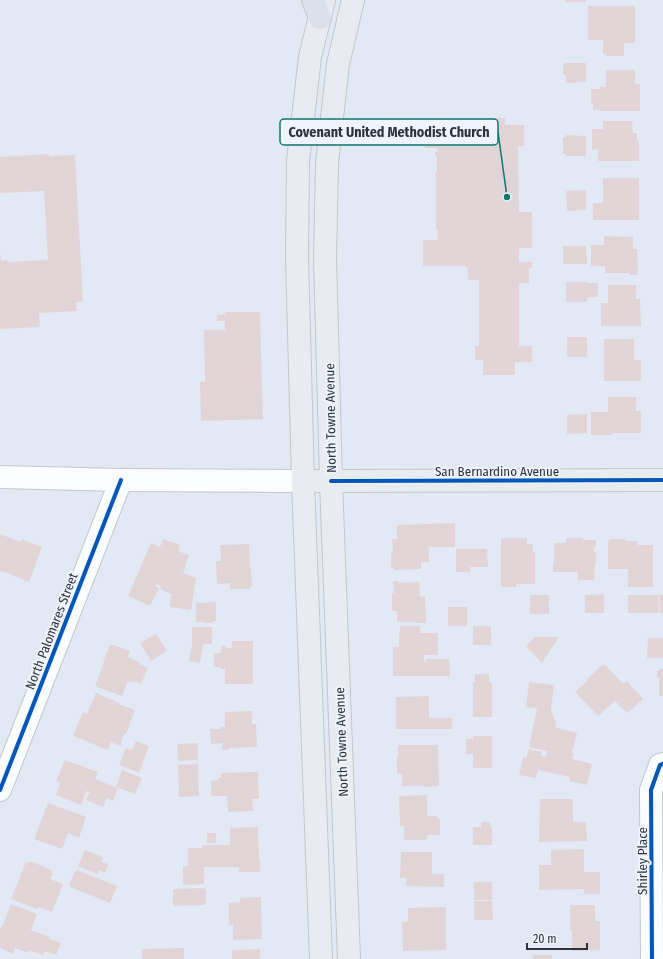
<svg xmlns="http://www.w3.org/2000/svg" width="663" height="959" font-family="'Fira Sans Condensed',sans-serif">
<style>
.building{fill:#e1d4d7}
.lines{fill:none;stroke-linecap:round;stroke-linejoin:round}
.minor-casing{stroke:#c1c6cf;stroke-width:24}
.major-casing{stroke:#c3c6cc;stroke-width:24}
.highway-casing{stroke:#c3c6cc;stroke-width:24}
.minor{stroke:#fbfcfd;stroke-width:22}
.major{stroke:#e8ecf1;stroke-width:22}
.highway{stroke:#dbe0ea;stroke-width:22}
.cycleway-casing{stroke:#eff3fc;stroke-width:6}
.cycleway{stroke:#0057b8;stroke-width:4}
.labels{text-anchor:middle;stroke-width:4;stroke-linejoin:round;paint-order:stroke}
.street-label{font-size:13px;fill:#2e323b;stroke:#eff3fc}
.leader{fill:none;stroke:#0f766e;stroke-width:1.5}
.callout-dot{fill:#0f766e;stroke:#eff3fc;stroke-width:1.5}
.callout{fill:#eff3fc;stroke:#0f766e;stroke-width:1.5}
.callout-label{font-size:14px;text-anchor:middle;font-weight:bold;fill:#2e323b}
</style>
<rect width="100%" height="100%" fill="#e3e9f4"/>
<!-- building -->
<g class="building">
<rect x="565" y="0" width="20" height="2"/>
<polygon points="588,6 635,6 635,43 624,43 624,56 606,56 606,54 603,54 603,40 588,40"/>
<polygon points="566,63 586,63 586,82 566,83 566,75 563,75 563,64"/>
<polygon points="606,70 635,70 635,84 640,84 640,111 600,111 600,110 593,110 593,103 591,103 591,89 600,89 600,87 606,87"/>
<polygon points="505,118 505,125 524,125 524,146 518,146 519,212 532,212 532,248 519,248 519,262 532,262 532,268 529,268 529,283 519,283 519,346 532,346 532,362 515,362 515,375 483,375 483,360 475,360 475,346 479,346 479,280 468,280 468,268 466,268 466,266 423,266 423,240 438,240 437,232 438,232 438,230 436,230 436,177 435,177 435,173 437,173 437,156 435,156 435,152 437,152 437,148 425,148 425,125 434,125 434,119"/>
<polygon points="603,121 632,121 633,133 637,133 637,141 639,141 639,161 598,161 598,149 592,150 592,129 603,129"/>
<polygon points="566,135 586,136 586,156 566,156 566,154 563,154 563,137 566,137"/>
<polygon points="49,154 49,156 75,155 83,302 76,302 77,311 39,313 40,327 0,329 0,255 1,255 1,261 7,260 8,262 48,260 44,191 0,193 0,157"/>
<polygon points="603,178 639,178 639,220 593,220 593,203 603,203"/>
<polygon points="586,190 586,210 567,211 566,191"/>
<polygon points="604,236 633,237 633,249 637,249 638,275 630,275 630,273 605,273 605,266 591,266 591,245 604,245"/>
<polygon points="563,246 586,246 587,264 563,264"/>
<polygon points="566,282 587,282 587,283 598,283 598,297 587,297 587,302 566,302"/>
<polygon points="608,285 636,285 636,299 640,299 641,326 601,326 601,303 608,303"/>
<polygon points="225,312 260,312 263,419 201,421 200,382 205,382 204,330 225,330 225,321 217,321 217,315 225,314"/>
<rect x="567" y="337" width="20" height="20"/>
<polygon points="604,339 634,339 634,360 641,360 641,381 604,381"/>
<polygon points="608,397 636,397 636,411 641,411 641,433 612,433 612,435 591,435 591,412 608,412"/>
<polygon points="587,414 587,433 567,434 567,415"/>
<polygon points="455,523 455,547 429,547 429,562 421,562 421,569 394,570 394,568 391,568 391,553 393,553 392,539 397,539 397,525"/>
<polygon points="0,534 21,542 21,539 42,547 29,582 5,572 5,573 0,571"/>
<polygon points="501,538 527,538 527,544 533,544 533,552 535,552 535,584 516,584 516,587 501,587"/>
<polygon points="566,538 583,538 583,540 596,540 596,546 594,546 594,552 596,552 596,563 594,563 594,564 595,564 594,580 578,580 578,572 553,572 553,562 554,562 554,543 566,543"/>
<polygon points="163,539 180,545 178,551 189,555 183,573 196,578 191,610 170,607 171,594 160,589 161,586 157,584 155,586 159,588 150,606 128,596 151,543 160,547"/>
<polygon points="609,539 625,539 625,541 638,541 638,545 653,545 653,587 628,587 628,569 608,569 608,541 609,541"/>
<polygon points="249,544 250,569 251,569 252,587 250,587 250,589 230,589 230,583 217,584 216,561 221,561 220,545"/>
<polygon points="456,549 487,549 488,567 470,567 470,572 456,572"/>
<polygon points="393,581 398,581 399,583 419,582 420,597 425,596 426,623 417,623 416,622 397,622 397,611 392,611 392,593 394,593"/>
<polygon points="604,594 604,613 585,613 585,595"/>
<polygon points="663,594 663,613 660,613 659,595"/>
<rect x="530" y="595" width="19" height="19"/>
<polygon points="628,595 658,595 659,613 628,613"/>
<polygon points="216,602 216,621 213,621 213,623 202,623 202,622 196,622 196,603"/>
<rect x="448" y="607" width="19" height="19"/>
<polygon points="400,626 420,626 420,633 438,633 438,655 424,655 424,662 426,662 426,659 449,659 450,676 393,676 393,647 399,647 399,633 400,633"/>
<rect x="473" y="626" width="18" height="19"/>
<polygon points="192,627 212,627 212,644 203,644 200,663 189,661 192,645"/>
<polygon points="156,634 167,651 151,661 140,643"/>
<polygon points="535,637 559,637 542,663 526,646"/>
<polygon points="648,638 663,638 663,658 647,658"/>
<polygon points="232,641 253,641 253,684 225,684 225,669 221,669 221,667 214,667 214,653 221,653 221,646 226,646 226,648 232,648"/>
<polygon points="111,644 130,651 128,657 140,662 139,664 148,668 141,684 133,681 132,683 128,681 122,696 95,686 104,663 103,662 110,645 111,646"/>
<polygon points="604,664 623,684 627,681 643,699 627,713 615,701 598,716 575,692 588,680 587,679 602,665 603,666"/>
<polygon points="659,669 663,669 663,696 659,696 659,678 657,678 657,671 659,671"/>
<polygon points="475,674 489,674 489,682 492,682 492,717 473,717 473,682 475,682"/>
<polygon points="529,682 554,685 551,710 556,723 555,727 577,733 572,753 574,753 572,759 592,764 587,785 569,781 570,777 538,770 536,778 519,775 523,757 526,758 529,749 542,752 541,756 546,757 547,751 529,747 537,708 526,707"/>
<polygon points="96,693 120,703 119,704 135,710 126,734 124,734 120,746 111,742 108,750 73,736 83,712 87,714"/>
<polygon points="429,696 429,718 452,718 452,729 396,729 396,697"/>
<polygon points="252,711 252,724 256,724 257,747 229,748 229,750 222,750 222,743 211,744 210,729 221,729 221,727 225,727 225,712"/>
<polygon points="473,736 492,736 492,768 473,768 473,754 466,754 466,739 473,739"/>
<polygon points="136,741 149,746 139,773 119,765 126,748 132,750"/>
<polygon points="198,743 198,760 178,761 177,744"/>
<polygon points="398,745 438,745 439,786 423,787 423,786 402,786 402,774 397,774 397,757 398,757"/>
<polygon points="65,760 98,772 95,779 118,788 113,801 107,798 103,807 86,800 90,792 86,791 81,805 56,795 60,783 56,781"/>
<polygon points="198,764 199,796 179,797 178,765"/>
<polygon points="122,770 142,778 135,794 116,787"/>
<polygon points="258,772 259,799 252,799 253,811 228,812 227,796 211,796 211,781 218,780 218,778 221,778 221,773"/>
<polygon points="427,795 427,816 436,816 440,820 440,835 427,835 427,840 404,840 404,826 400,826 399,796"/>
<polygon points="540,799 573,799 573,822 586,822 587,841 539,842"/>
<polygon points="48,803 86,817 79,838 68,833 62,849 34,839"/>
<polygon points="481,822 490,822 490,827 492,827 492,845 473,845 473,827 481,827"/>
<polygon points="258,827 259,860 260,860 260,872 239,872 239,867 204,867 204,884 183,885 183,866 188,866 188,848 202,848 202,845 230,845 230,828"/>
<rect x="207" y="833" width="9" height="10"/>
<polygon points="584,849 584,872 600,872 600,894 584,894 584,889 539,890 539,865 551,865 551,850"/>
<polygon points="85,850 103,857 102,862 108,864 105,873 99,870 97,874 78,866"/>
<polygon points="401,852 432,852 432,874 444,874 444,887 406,886 406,878 400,878"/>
<polygon points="30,861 52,870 51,873 53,873 50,879 63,884 52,912 38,907 37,909 11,899 26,862 29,863"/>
<polygon points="77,870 117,886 110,903 70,887 71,885 69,885 75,871 76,872"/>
<rect x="474" y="882" width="18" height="18"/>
<polygon points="204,888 204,889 206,889 206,904 204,904 204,905 173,906 173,889"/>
<polygon points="261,897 262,939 233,940 233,925 229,925 229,903 240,902 240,898"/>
<polygon points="474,901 492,901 493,920 474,920"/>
<polygon points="11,904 37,914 31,930 50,937 49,939 61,943 56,955 45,951 43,955 29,950 28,953 15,948 13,954 0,948 0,928 1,927 2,927"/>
<polygon points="570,905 595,905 595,921 600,921 600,950 572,951 572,930 570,930"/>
<polygon points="446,907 446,950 403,951 402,922 408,922 408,908"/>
<polygon points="184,948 184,959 142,959 142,949"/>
<polygon points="260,949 260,959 232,959 232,950"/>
<rect x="533" y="955" width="19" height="4"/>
</g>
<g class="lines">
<defs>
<g id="minor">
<polyline points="0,477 121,480 303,481"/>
<polyline points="0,790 121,480"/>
<polyline points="652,959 651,790 660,765 663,764"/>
</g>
<g id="major">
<polyline points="316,481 663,480"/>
<polyline points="321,959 303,481 297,258 298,161 310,57 324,0"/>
<polyline points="349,959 331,481 325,258 327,163 338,64 353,0"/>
</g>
<polyline id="highway" points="313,0 320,18"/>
</defs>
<!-- minor casing -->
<use href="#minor" class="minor-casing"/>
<!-- major casing -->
<use href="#major" class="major-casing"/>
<!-- highway casing -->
<use href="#highway" class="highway-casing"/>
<!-- minor -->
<use href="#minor" class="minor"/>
<!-- major -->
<use href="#major" class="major"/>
<!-- highway -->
<use href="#highway" class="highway"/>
<defs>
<g id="cycleway">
<polyline points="331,481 663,480"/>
<polyline points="0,790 121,480"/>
<polyline points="652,959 651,790 660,765 663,764"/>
</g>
</defs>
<!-- cycleway casing -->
<use href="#cycleway" class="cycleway-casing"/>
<!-- cycleway -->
<use href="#cycleway" class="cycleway"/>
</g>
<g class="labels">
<!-- street labels -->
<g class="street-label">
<text transform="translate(330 418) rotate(-91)" y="5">North Towne Avenue</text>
<text x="497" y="476">San Bernardino Avenue</text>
<text transform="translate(51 631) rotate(-69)" y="5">North Palomares Street</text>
<text transform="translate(341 742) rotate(-92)" y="5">North Towne Avenue</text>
<text transform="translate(642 861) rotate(-90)" y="5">Shirley Place</text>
</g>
</g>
<!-- callouts -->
<path class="leader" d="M507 197L498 132"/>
<circle class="callout-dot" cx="507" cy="197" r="4"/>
<rect class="callout" x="280" y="119" width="218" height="26" rx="4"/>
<g class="callout-label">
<text x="389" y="137">Covenant United Methodist Church</text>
</g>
<!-- scale -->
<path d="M527 943v6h60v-6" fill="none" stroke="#2e323b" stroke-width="2"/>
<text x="533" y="943" font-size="12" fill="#2e323b" stroke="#eff3fc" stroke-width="3" paint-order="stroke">20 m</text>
</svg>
